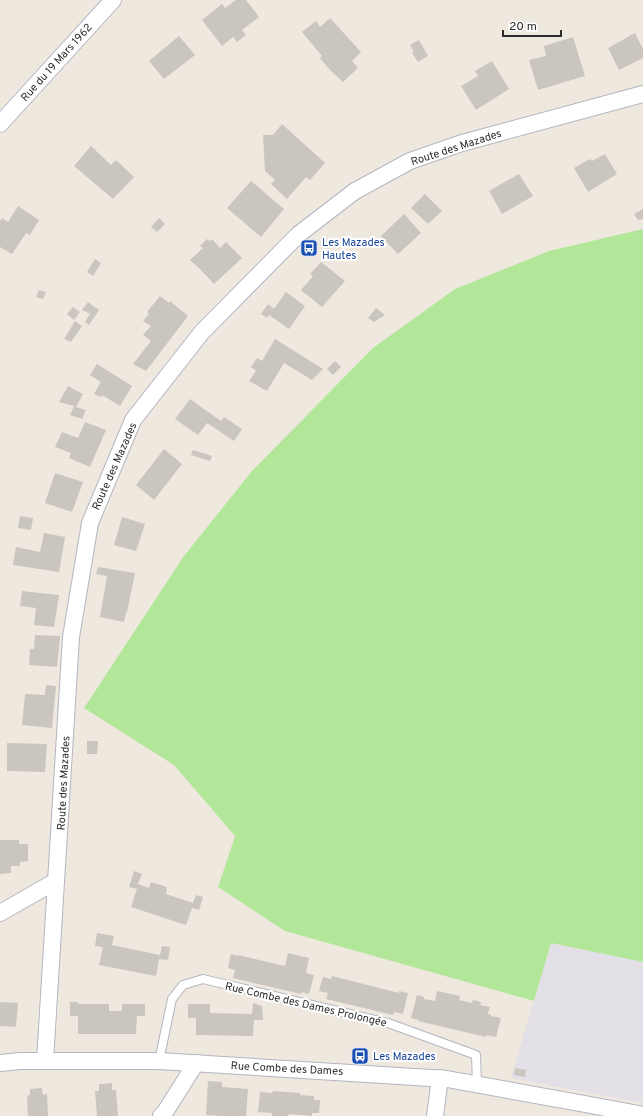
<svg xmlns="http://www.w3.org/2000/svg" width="643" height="1116" font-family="Overpass,sans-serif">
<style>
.industrial{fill:#e2dfe7}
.green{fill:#b2e79a}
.building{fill:#cac5be}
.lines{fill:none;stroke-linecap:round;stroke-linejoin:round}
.lane-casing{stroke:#b3b5c1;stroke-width:10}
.street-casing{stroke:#b3b5c1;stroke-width:18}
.lane{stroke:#fff;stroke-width:8}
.street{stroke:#fff;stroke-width:16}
.labels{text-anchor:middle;stroke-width:4;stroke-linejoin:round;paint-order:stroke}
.street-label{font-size:11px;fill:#2d2d2d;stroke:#fff}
.transit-label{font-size:11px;fill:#164399;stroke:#fff;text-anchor:start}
</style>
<rect width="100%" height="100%" fill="#efe8df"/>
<!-- industrial -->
<polygon class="industrial" points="551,943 643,962 643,1103 511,1078"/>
<!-- green -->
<polygon class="green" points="643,229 643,962 551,943 534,1001 285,931 218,887 235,836 174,765 84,708 184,556 252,471 373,348 455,289 549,251"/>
<!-- building -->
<g class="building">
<polygon points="236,0 246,0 259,17 242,30 246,35 237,42 233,37 222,46 202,20 222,4 225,8"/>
<polygon points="330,18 361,52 352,61 358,68 343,82 330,70 320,58 322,56 302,32 316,21 320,27"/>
<polygon points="635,33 643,49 643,58 619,70 608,48"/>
<polygon points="179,36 195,55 164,79 149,61"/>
<polygon points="573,37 585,76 538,90 529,60 546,56 544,46"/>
<polygon points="419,40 428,56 418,62 412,53 414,52 410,45"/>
<polygon points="492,61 509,89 476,110 461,86 478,76 475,71"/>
<polygon points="282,124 325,163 310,180 306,177 287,199 271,184 275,180 265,171 263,135 273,135"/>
<polygon points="91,146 111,165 116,160 134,177 113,199 74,166"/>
<polygon points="605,154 617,174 588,192 574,168 590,159 592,161"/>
<polygon points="519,174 533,196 502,214 489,191"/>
<polygon points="251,181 284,209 261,237 227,208"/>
<polygon points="425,194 442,211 428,224 411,208"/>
<polygon points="18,206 39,220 30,235 26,233 12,254 0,247 0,221 2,218 8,222"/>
<polygon points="643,209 643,219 638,220 634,214"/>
<polygon points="404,214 421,233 398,254 381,236"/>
<polygon points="159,218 165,224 157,232 151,227"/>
<polygon points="207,239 210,241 212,239 220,248 226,242 242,258 214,284 199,268 190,260 203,248 200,246"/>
<polygon points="95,259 101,263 93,276 87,272"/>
<polygon points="321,262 345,281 322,307 301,290 313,276 310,274"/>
<polygon points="39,290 46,292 43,299 36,297"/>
<polygon points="286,292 305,306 289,329 269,315 267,318 261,314 268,304 274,309"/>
<polygon points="160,296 169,303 170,301 188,316 146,371 133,364 151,341 143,335 151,326 143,321 149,314 147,312"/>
<polygon points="88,302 99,310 89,325 85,322 90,314 82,310"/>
<polygon points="73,307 80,312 74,320 67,314"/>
<polygon points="376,308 385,315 374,322 368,318"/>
<polygon points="75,321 82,326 71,342 64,339"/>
<polygon points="275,339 323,369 312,380 284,363 267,391 249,381 256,371 251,367 257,358 262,361"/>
<polygon points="335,361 341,367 333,375 327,369"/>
<polygon points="97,364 132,386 120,406 102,395 101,397 94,394 101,382 90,375"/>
<polygon points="68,386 83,394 76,407 86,410 82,419 70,415 74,406 59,402"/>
<polygon points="190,399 221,421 224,417 242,429 234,441 207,423 198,435 175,419"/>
<polygon points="85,422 106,430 90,467 69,458 71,453 55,447 62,432 78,438"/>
<polygon points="164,449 182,464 154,500 136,485"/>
<polygon points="193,450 212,456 210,461 191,455"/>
<polygon points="55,473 83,482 72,512 45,503"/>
<polygon points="20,516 33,518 31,530 18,528"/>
<polygon points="122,517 145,524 136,551 114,545"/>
<polygon points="44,533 65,537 59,572 13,565 16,547 40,552"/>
<polygon points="98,567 135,573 127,612 126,613 124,622 100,617 107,576 96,574"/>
<polygon points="22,591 59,595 54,627 34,625 36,608 20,606"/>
<polygon points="35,635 60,636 57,667 29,665 30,649 34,649"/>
<polygon points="46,685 56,686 52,728 22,725 25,694 45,695"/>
<polygon points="87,741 98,741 97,754 87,754"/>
<polygon points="7,743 47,744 45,772 7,771"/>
<polygon points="0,840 19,840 19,844 28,844 28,861 20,862 20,866 11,866 11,873 0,874"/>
<polygon points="134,871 142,874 138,884 149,888 151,882 167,887 166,894 193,903 196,895 203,897 199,910 192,908 186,925 131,907 137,889 129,887"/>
<polygon points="97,933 114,936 112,945 160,955 162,946 170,947 168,960 159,959 156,976 99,965 103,947 95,946"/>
<polygon points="288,953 309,958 306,973 314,975 309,994 302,992 301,994 233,978 235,970 228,968 231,954 238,956 238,955 285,966"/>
<polygon points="332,976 399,993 399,991 408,993 403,1014 394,1012 393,1015 326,999 328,993 319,991 323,977 331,979"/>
<polygon points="437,991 460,996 459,1000 472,1003 473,1000 481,1002 480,1005 490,1007 488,1014 491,1015 491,1016 501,1018 496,1037 486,1035 486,1037 418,1021 419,1020 411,1018 417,995 424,997 424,999 435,1001"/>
<polygon points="0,1002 18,1003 16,1027 0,1026"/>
<polygon points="70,1002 78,1002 78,1004 109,1004 109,1011 122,1011 122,1004 145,1004 145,1016 137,1016 136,1034 78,1034 78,1016 70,1016"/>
<polygon points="253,1003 262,1006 263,1020 254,1020 253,1036 196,1035 196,1018 188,1018 188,1004 210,1004 210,1013 252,1014"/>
<polygon points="515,1068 526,1070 525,1077 514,1075"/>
<polygon points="208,1081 222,1082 222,1087 248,1089 246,1116 222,1116 206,1115"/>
<polygon points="112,1083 112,1090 116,1090 118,1116 97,1116 95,1091 99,1091 99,1084"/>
<polygon points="42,1088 43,1095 47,1094 48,1116 28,1116 27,1096 30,1095 30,1089"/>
<polygon points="273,1091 300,1093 300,1095 314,1096 314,1100 320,1100 319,1113 312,1113 312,1116 289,1114 288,1116 272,1116 272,1113 258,1112 260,1092 272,1093"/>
</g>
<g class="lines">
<defs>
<polyline id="lane" points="159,1061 172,999 183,985 203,979 388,1023 476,1055 477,1084"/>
<g id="street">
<polyline points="0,124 113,0"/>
<polyline points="0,913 56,881"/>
<polyline points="45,1061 71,637 90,523 133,420 202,332 299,234 355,191 410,161 462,143 643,94"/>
<polyline points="0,1063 20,1061 159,1061 447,1079 585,1104 643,1115"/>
<polyline points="161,1116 165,1112 196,1063"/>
<polyline points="435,1116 440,1078"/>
</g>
</defs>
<!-- lane casing -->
<use href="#lane" class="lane-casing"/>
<!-- street casing -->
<use href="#street" class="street-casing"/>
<!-- lane -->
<use href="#lane" class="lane"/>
<!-- street -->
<use href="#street" class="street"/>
</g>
<!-- icons -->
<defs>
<symbol id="bus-square" viewBox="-11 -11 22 22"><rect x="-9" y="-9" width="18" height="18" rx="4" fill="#1a4fb4" stroke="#fff"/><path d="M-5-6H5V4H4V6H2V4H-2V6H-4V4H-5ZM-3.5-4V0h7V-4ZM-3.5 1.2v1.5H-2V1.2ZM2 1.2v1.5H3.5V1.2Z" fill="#fff"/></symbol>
</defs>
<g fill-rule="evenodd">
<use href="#bus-square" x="299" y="238" width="20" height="20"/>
<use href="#bus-square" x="350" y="1046" width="20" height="20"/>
</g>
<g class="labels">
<!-- street labels -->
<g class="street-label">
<text transform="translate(56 62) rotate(-48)" y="4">Rue du 19 Mars 1962</text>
<text transform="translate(456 147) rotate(-18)" y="4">Route des Mazades</text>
<text transform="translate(114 466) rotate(-66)" y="4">Route des Mazades</text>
<text transform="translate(63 783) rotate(-87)" y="4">Route des Mazades</text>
<text transform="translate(306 1004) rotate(13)" y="4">Rue Combe des Dames Prolongée</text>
<text transform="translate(287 1068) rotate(3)" y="4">Rue Combe des Dames</text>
</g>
<!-- transit labels -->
<g class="transit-label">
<text x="322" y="246">Les Mazades<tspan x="322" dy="13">Hautes</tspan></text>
<text x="373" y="1060">Les Mazades</text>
</g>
</g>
<!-- scale -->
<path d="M503 30v6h58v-6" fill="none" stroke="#2d2d2d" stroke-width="2"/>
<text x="509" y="30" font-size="12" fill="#2d2d2d" stroke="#ffffff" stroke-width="3" paint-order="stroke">20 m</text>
</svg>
